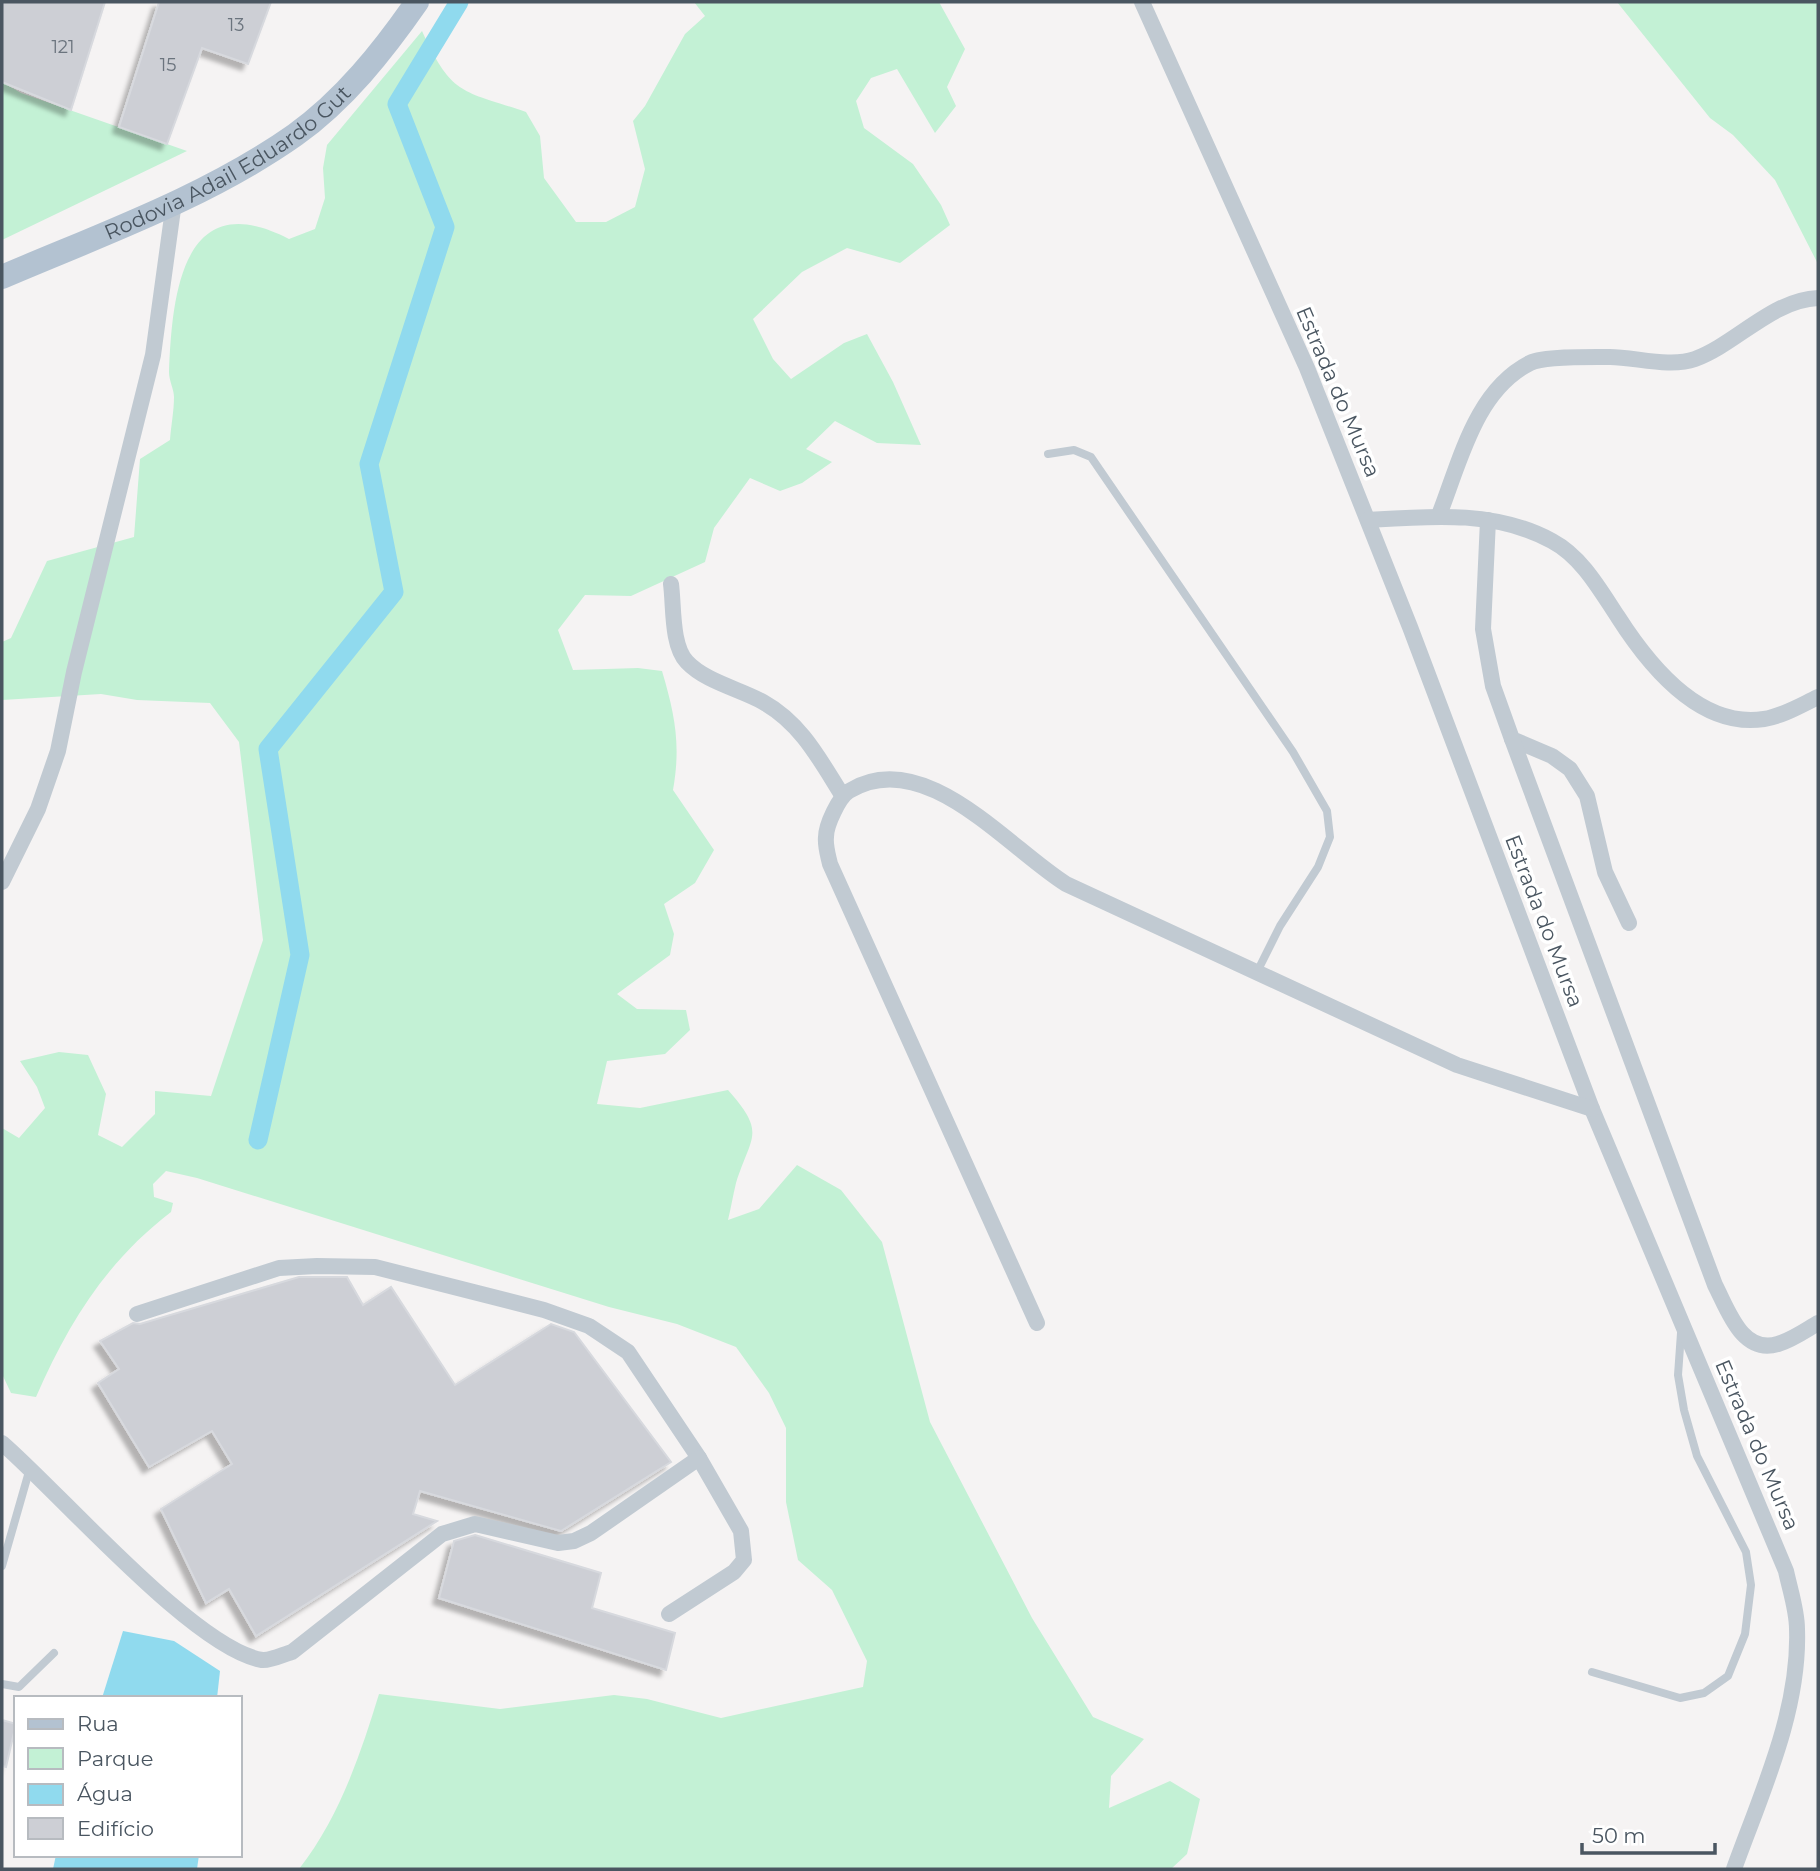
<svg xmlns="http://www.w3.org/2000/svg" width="1820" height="1871" font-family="Montserrat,sans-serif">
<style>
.green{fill:#c3f1d5}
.water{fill:#90daee}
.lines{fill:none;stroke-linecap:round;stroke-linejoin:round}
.canal{stroke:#90daee;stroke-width:19}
.building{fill:#cdcfd5;stroke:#d7d9de;stroke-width:2;filter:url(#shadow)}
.service{stroke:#c1cad2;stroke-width:8}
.minor{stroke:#c1cad2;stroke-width:16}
.primary{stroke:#b3c2d1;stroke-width:24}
.labels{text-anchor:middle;stroke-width:7;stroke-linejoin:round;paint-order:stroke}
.number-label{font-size:18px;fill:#6b747e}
.street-label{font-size:21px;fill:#4a5661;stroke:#fff}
</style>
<defs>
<filter id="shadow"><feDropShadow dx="-6" dy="6" stdDeviation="2" flood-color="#0004"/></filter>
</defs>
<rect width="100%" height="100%" fill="#f5f3f3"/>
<!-- green -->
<g class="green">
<path d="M694,2H939L965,49L947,87L956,106L935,133L897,69L871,78L856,101L864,128L913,164L941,205L950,225L900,263L847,248L802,272L753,319L773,359L791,379L844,343L867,334L893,382L921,445L877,443L835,421L806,449L832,462L802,483L780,491L750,478L714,528L705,562L631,596L585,595L558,630L573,670L638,668L662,671C675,715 681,745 673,790L714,850L695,883L664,904L674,934L670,955L617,994L637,1009L686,1010L690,1030L665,1054L607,1061L597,1104L640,1108L728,1090C767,1134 751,1135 736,1183C733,1195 731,1208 728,1220L759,1209L797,1165L841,1190L882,1242L930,1422L1032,1618L1093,1717L1144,1739L1111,1776L1109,1808L1170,1781L1200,1799L1187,1854L1171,1869H299C339,1818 360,1756 379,1694L500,1709L614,1695L647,1699L721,1718L863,1687L867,1661L832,1590L798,1560L786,1502V1428L769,1393L736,1347L677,1324L609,1307L197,1178L166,1171L153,1184L154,1197L173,1203L171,1212C106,1262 69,1322 36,1397L11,1393L2,1374V1128L19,1138L45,1108L37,1087L20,1061L59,1052L88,1055L106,1094L98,1135L122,1147L155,1114V1091L211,1096L263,940L239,742L210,703L137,700L101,694L2,700V642L11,638L47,561L134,537L140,459L170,440C171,426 174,411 174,397C174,389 169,381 169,372C172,293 183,184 289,239L315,229L325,198L323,168L327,145L422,31C452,96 461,90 526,112L540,136L544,178L576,222H606L635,207L645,169L633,121L645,106L685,34L705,16Z"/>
<polygon points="1617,2 1818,2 1818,264 1775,180 1733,135 1710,118"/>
<polygon points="2,82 21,93 187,151 2,240"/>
</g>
<!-- water -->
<g class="water">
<polygon points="123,1631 174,1641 220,1671 217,1698 102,1698"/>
<polygon points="56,1855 199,1855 197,1869 53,1869"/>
</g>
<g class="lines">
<!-- canal -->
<polyline class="canal" points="258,1140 300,955 268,749 394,592 369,464 445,227 397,104 459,2"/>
</g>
<!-- building -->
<g class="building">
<polygon points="2,2 105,2 71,110 2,82"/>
<polygon points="159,2 271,2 248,64 202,48 167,144 119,127"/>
<polygon points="299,1277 347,1277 363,1305 391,1287 455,1385 551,1324 574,1332 671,1462 561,1531 420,1491 413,1514 437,1521 256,1636 229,1589 206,1603 161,1509 232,1464 212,1431 149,1467 98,1383 119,1369 100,1341 133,1323 140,1324"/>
<polygon points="475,1535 601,1573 592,1608 675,1633 666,1670 439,1598 454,1541"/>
<polygon points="2,1720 16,1724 6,1767 2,1766"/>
</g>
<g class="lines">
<!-- service -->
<g class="service">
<polyline points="1048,454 1074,450 1091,457 1293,752 1327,811 1330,837 1318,867 1280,926 1257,972"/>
<polyline points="2,1566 30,1468"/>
<polyline points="1592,1672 1680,1698 1704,1693 1728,1676 1745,1634 1751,1585 1746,1552 1697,1456 1684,1410 1678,1375 1681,1333"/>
<polyline points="2,1684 19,1687 54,1653"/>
</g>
<!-- minor -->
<g class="minor">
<path d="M1142,2L1307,368L1410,627L1592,1109L1786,1571C1790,1590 1797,1610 1797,1629C1800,1711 1761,1794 1734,1869"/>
<path d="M1439,515C1460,462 1475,391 1530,363C1544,356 1593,357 1610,357C1635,357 1670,368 1695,359C1736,344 1772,300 1818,298"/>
<path d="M1368,520C1429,516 1496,510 1552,541C1582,557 1600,590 1618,617C1648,664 1700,729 1764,719C1783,716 1801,705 1818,697"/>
<polyline points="1488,520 1483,629 1493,686 1512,739 1552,756 1570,769 1587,796 1605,872 1629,923"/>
<path d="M671,584C674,606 671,645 687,662C706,682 740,689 763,702C801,723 820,760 842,795"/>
<path d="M1512,739L1715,1285C1728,1310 1742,1355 1778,1344C1792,1340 1806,1330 1818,1323"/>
<polyline points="2,882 38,809 58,751 74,672 153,355 174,202"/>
<polyline points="137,1314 279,1268 317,1266 375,1267 544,1310 589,1326 628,1352 699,1458"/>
<path d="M1037,1323L830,864C828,855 825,846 826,837C826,825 839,797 849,791C924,745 1007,847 1066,884L1457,1065L1592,1109"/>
<path d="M2,1443C60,1493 195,1649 262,1660C271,1661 284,1654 292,1652L442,1534L475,1524L558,1543L574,1541L591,1533L699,1458L741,1531L744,1560L734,1572L669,1614"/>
</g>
<!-- primary -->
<path class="primary" id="s1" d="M2,277C100,235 207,197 295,135C344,100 383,51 417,2"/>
</g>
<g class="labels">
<!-- number labels -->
<g class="number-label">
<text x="236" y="31">13</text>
<text x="63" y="53">121</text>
<text x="168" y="71">15</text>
</g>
<!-- street labels -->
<g class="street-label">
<text dy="7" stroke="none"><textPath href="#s1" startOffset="254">Rodovia Adail Eduardo Gut</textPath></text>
<text transform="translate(1338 392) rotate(67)" y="7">Estrada do Mursa</text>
<text transform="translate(1544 921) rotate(69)" y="7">Estrada do Mursa</text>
<text transform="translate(1757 1445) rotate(67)" y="7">Estrada do Mursa</text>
</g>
</g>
<!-- border -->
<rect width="1820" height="1871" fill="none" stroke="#4a5661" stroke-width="7"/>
<!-- legend -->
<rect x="14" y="1696" width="228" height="161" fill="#ffffff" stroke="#b7bbc0" stroke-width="2"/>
<rect x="28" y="1719" width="35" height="10" fill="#b3c2d1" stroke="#b7bbc0" stroke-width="2"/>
<text x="77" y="1731" font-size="21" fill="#4a5661">Rua</text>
<rect x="28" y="1748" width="35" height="21" fill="#c3f1d5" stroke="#b7bbc0" stroke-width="2"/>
<text x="77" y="1766" font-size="21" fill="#4a5661">Parque</text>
<rect x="28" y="1784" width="35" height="21" fill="#90daee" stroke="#b7bbc0" stroke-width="2"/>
<text x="77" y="1801" font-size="21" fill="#4a5661">Água</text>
<rect x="28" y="1818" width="35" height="21" fill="#cdcfd5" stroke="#b7bbc0" stroke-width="2"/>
<text x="77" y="1836" font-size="21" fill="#4a5661">Edifício</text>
<!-- scale -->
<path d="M1582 1843v10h133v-10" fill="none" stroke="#4a5661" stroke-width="3.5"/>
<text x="1592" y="1843" font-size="21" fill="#4a5661" stroke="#ffffff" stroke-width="5" paint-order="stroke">50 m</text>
</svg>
